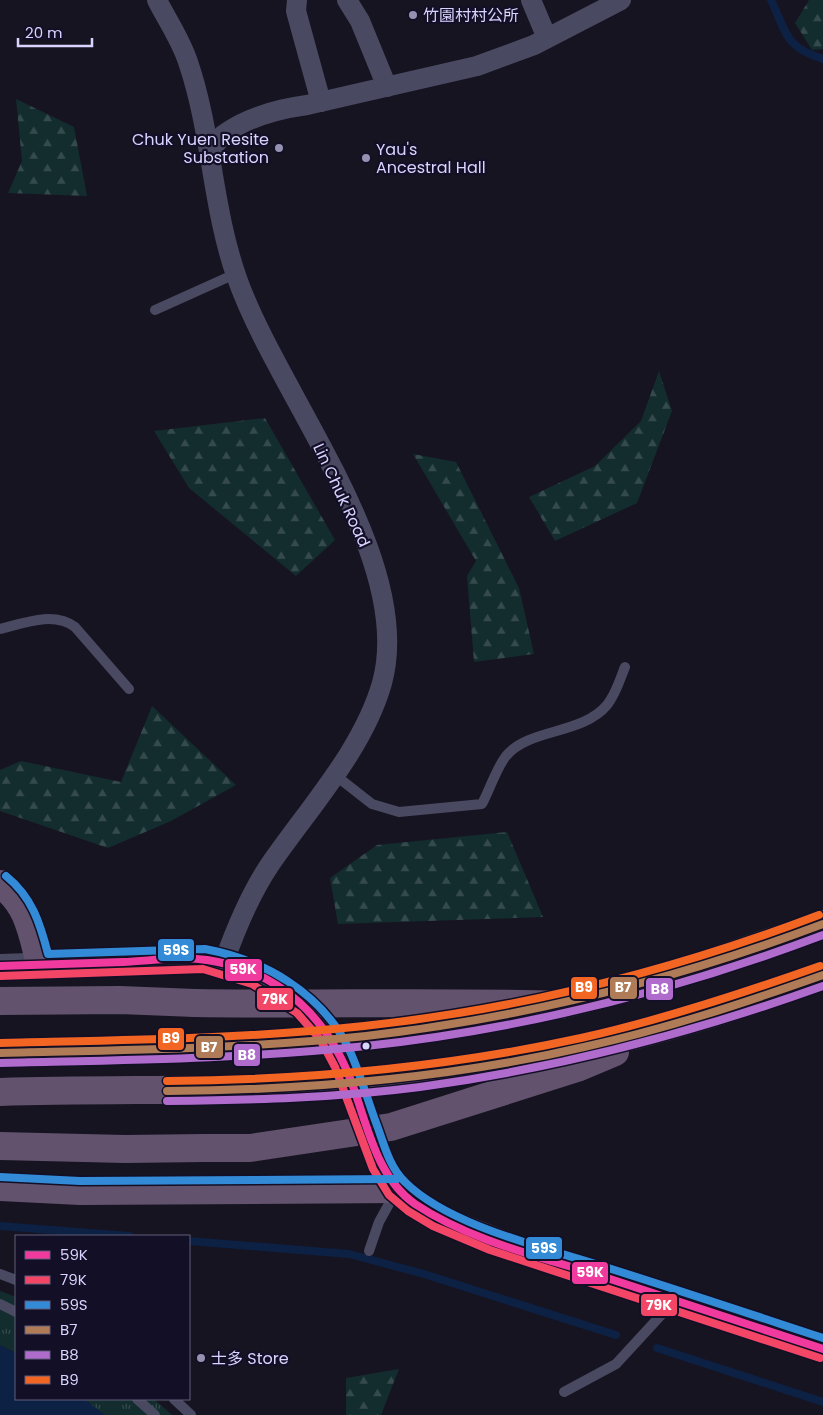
<svg xmlns="http://www.w3.org/2000/svg" width="823" height="1415" font-family="Poppins,'Noto Sans SC',sans-serif">
<style>
.grass{fill:url(#grass-tufts)}
.forest{fill:url(#forest-firs)}
.water{fill:#0d2144}
.lines{fill:none;stroke-linecap:round;stroke-linejoin:round}
.stream{stroke:#0d2144;stroke-width:8}
.tertiary-tunnel{stroke:#333142;stroke-width:24;stroke-dasharray:24 12;stroke-linecap:butt}
.service{stroke:#4a4962;stroke-width:10}
.minor{stroke:#4a4962;stroke-width:20}
.tertiary{stroke:#4a4962;stroke-width:24}
.trunk{stroke:#62526e;stroke-width:28}
.trunk-bridge{stroke:#62526e;stroke-width:28}
.bus-1-casing{stroke:#130f26;stroke-width:11}
.bus-2-casing{stroke:#130f26;stroke-width:11}
.bus-3-casing{stroke:#130f26;stroke-width:11}
.bus-4-casing{stroke:#130f26;stroke-width:11}
.bus-5-casing{stroke:#130f26;stroke-width:11}
.bus-6-casing{stroke:#130f26;stroke-width:11}
.bus-1{stroke:#f13a9d;stroke-width:8}
.bus-2{stroke:#f34667;stroke-width:8}
.bus-3{stroke:#338bd7;stroke-width:8}
.bus-4{stroke:#b07c57;stroke-width:8}
.bus-5{stroke:#b06ccc;stroke-width:8}
.bus-6{stroke:#f26522;stroke-width:8}
.poi-dot{fill:#9591b1;stroke:#130f26;stroke-width:2}
.bus-dot{fill:#d9d4ff;stroke:#130f26;stroke-width:2}
.labels{text-anchor:middle;stroke-width:4.5;stroke-linejoin:round;paint-order:stroke}
.poi-label{font-size:16px;fill:#d9d4ff;stroke:#130f26;text-anchor:start}
.street-label{font-size:16px;fill:#d9d4ff;stroke:#130f26}
.line-badge{stroke:#130f26;stroke-width:2}
.badge-label{font-size:14px;text-anchor:middle;font-weight:bold;fill:#fff}
</style>
<defs>
<pattern id="grass-tufts" width="24" height="20" patternUnits="userSpaceOnUse" patternTransform="scale(1.25)"><rect width="24" height="20" fill="#132c2d"/><path d="M3 7l-1-3M5 7V3M7 7l1-3M15 17l-1-3M17 17v-4M19 17l1-3" fill="none" stroke="#354a4c"/></pattern>
<pattern id="forest-firs" width="22" height="20" patternUnits="userSpaceOnUse" patternTransform="scale(1.25)"><rect width="22" height="20" fill="#132c2d"/><path d="M5 1l3.5 6h-7zM16 11l3.5 6h-7z" fill="#354a4c"/></pattern>
</defs>
<rect width="100%" height="100%" fill="#161421"/>
<!-- grass -->
<g class="grass">
<polygon points="0,1291 16,1297 16,1353 0,1345"/>
<polygon points="79,1399 154,1399 172,1415 99,1415"/>
</g>
<!-- forest -->
<g class="forest">
<polygon points="809,0 823,0 823,49 812,50 795,23"/>
<polygon points="16,99 74,127 87,196 8,193 22,161"/>
<polygon points="659,371 672,411 637,503 555,541 529,497 595,466 641,421"/>
<polygon points="265,418 335,540 296,576 189,488 154,431"/>
<polygon points="413,454 456,462 519,588 534,654 474,662 467,576 476,561"/>
<polygon points="152,706 236,785 171,821 108,848 0,811 0,770 21,761 121,782"/>
<polygon points="507,832 543,917 338,924 330,878 377,845"/>
<polygon points="399,1369 381,1415 346,1415 346,1378"/>
</g>
<!-- water -->
<polygon class="water" points="0,1345 16,1353 16,1399 84,1399 105,1415 0,1415"/>
<g class="lines">
<!-- stream -->
<g class="stream">
<path d="M771,0C787,34 785,47 823,59"/>
<polyline points="0,1226 129,1236"/>
<polyline points="189,1241 349,1254 424,1274 616,1335"/>
<polyline points="657,1348 823,1402"/>
</g>
<!-- tertiary-tunnel -->
<path class="tertiary-tunnel" d="M258,975C277,987 299,999 314,1016C347,1053 361,1109 378,1155"/>
<!-- service -->
<g class="service">
<polyline points="155,310 235,274"/>
<path d="M0,629C24,623 54,611 75,627L129,689"/>
<path d="M335,775L372,804L399,812L482,804C490,789 496,769 506,756C529,728 582,735 607,705C616,694 620,679 625,667"/>
<polyline points="369,1251 379,1222 395,1193"/>
<polyline points="0,1274 16,1280"/>
<polyline points="0,1304 16,1312"/>
<polyline points="564,1392 616,1364 674,1301"/>
<polyline points="137,1399 155,1415"/>
<polyline points="174,1399 191,1415"/>
</g>
<!-- minor -->
<g class="minor">
<path d="M157,0C167,20 181,40 188,62C212,132 212,208 237,278C277,393 416,559 382,683C363,750 308,809 269,866C249,896 236,928 224,962"/>
<polyline points="297,0 296,11 321,102"/>
<polyline points="347,0 360,21 387,87"/>
<polyline points="531,0 547,38"/>
<path d="M209,154C213,148 218,140 223,135C247,117 278,109 307,105L477,66L534,45L621,0"/>
</g>
<!-- tertiary -->
<g class="tertiary">
<polyline points="0,966 204,959 224,962 258,975"/>
<polyline points="378,1155 397,1189 415,1203 449,1221 525,1251 823,1349"/>
</g>
<!-- trunk -->
<g class="trunk">
<path d="M0,884C28,903 32,933 40,964"/>
<polyline points="0,1001 120,1000 195,1003"/>
<polyline points="561,1005 656,981 823,924"/>
<polyline points="0,1053 220,1047"/>
<path d="M361,1083C517,1069 676,1032 823,975"/>
<polyline points="370,1130 391,1127 577,1068 615,1052"/>
<polyline points="0,1146 125,1149 204,1148"/>
<polyline points="0,1187 80,1191 397,1189"/>
</g>
<!-- trunk-bridge -->
<g class="trunk-bridge">
<path d="M195,1003C317,1005 439,1001 561,1005"/>
<polyline points="220,1047 355,1037 507,1015"/>
<path d="M0,1092C120,1088 240,1093 361,1083"/>
<polyline points="204,1148 250,1148 370,1130"/>
</g>
<defs>
<path id="bus-1" d="M0,966C41,965 82,963 123,962C150,961 180,956 207,960C282,971 330,1020 354,1089C368,1129 378,1178 415,1204C469,1240 537,1256 598,1275C673,1299 748,1324 823,1349"/>
<polyline id="bus-2" points="0,976 203,969 252,984 297,1013 320,1039 335,1067 373,1169 389,1195 408,1211 433,1226 490,1250 820,1358"/>
<g id="bus-3">
<path d="M6,876C32,897 40,923 48,954L205,949C264,960 320,992 348,1047C359,1070 366,1095 375,1120C383,1140 388,1166 405,1182C449,1226 546,1248 605,1267C678,1290 750,1314 823,1338"/>
<polyline points="0,1177 80,1181 397,1179"/>
</g>
<g id="bus-4">
<path d="M0,1053C122,1050 244,1049 366,1036C523,1018 675,980 823,924"/>
<path d="M167,1091C307,1090 447,1079 584,1047C666,1029 744,1003 823,975"/>
</g>
<g id="bus-5">
<path d="M0,1063C122,1060 245,1059 366,1046C523,1029 675,991 823,935"/>
<path d="M167,1101C252,1100 336,1098 420,1087C559,1068 692,1033 823,986"/>
</g>
<g id="bus-6">
<path d="M0,1043C122,1040 243,1039 364,1026C521,1009 672,971 819,915"/>
<path d="M167,1081C306,1080 444,1068 581,1038C662,1020 741,994 820,966"/>
</g>
</defs>
<!-- bus-1 casing -->
<use href="#bus-1" class="bus-1-casing"/>
<!-- bus-2 casing -->
<use href="#bus-2" class="bus-2-casing"/>
<!-- bus-3 casing -->
<use href="#bus-3" class="bus-3-casing"/>
<!-- bus-4 casing -->
<use href="#bus-4" class="bus-4-casing"/>
<!-- bus-5 casing -->
<use href="#bus-5" class="bus-5-casing"/>
<!-- bus-6 casing -->
<use href="#bus-6" class="bus-6-casing"/>
<!-- bus-1 -->
<use href="#bus-1" class="bus-1"/>
<!-- bus-2 -->
<use href="#bus-2" class="bus-2"/>
<!-- bus-3 -->
<use href="#bus-3" class="bus-3"/>
<!-- bus-4 -->
<use href="#bus-4" class="bus-4"/>
<!-- bus-5 -->
<use href="#bus-5" class="bus-5"/>
<!-- bus-6 -->
<use href="#bus-6" class="bus-6"/>
</g>
<!-- markers -->
<g class="poi-dot">
<circle cx="413" cy="15" r="5"/>
<circle cx="279" cy="148" r="5"/>
<circle cx="366" cy="158" r="5"/>
<circle cx="201" cy="1358" r="5"/>
</g>
<circle class="bus-dot" cx="366" cy="1046" r="4.5"/>
<g class="labels">
<!-- poi labels -->
<g class="poi-label">
<text x="423" y="21">竹園村村公所</text>
<text x="269" y="145" text-anchor="end">Chuk Yuen Resite<tspan x="269" dy="18">Substation</tspan></text>
<text x="376" y="155">Yau's<tspan x="376" dy="18">Ancestral Hall</tspan></text>
<text x="211" y="1364">士多 Store</text>
</g>
<!-- street labels -->
<g class="street-label">
<text transform="translate(342 495) rotate(65)" y="6">Lin Chuk Road</text>
</g>
</g>
<g class="line-badge">
<rect x="157" y="938" width="38" height="24" rx="5" fill="#338bd7"/>
<rect x="224" y="958" width="39" height="24" rx="5" fill="#f13a9d"/>
<rect x="609" y="976" width="29" height="24" rx="5" fill="#b07c57"/>
<rect x="570" y="976" width="28" height="24" rx="5" fill="#f26522"/>
<rect x="645" y="977" width="29" height="24" rx="5" fill="#b06ccc"/>
<rect x="256" y="987" width="38" height="24" rx="5" fill="#f34667"/>
<rect x="157" y="1027" width="28" height="24" rx="5" fill="#f26522"/>
<rect x="195" y="1035" width="29" height="24" rx="5" fill="#b07c57"/>
<rect x="233" y="1043" width="28" height="24" rx="5" fill="#b06ccc"/>
<rect x="525" y="1236" width="38" height="24" rx="5" fill="#338bd7"/>
<rect x="571" y="1261" width="38" height="24" rx="5" fill="#f13a9d"/>
<rect x="640" y="1293" width="38" height="24" rx="5" fill="#f34667"/>
</g>
<g class="badge-label">
<text x="176" y="955">59S</text>
<text x="243" y="974">59K</text>
<text x="623" y="992">B7</text>
<text x="584" y="992">B9</text>
<text x="660" y="994">B8</text>
<text x="275" y="1004">79K</text>
<text x="171" y="1043">B9</text>
<text x="209" y="1052">B7</text>
<text x="247" y="1060">B8</text>
<text x="544" y="1253">59S</text>
<text x="590" y="1277">59K</text>
<text x="659" y="1310">79K</text>
</g>
<!-- legend -->
<rect x="15" y="1235" width="175" height="165" fill="#130f26" stroke="#625e7d"/>
<rect x="25" y="1251" width="25" height="8" fill="#f13a9d" stroke="#625e7d"/>
<text x="60" y="1260" font-size="15" fill="#d9d4ff">59K</text>
<rect x="25" y="1276" width="25" height="8" fill="#f34667" stroke="#625e7d"/>
<text x="60" y="1285" font-size="15" fill="#d9d4ff">79K</text>
<rect x="25" y="1301" width="25" height="8" fill="#338bd7" stroke="#625e7d"/>
<text x="60" y="1310" font-size="15" fill="#d9d4ff">59S</text>
<rect x="25" y="1326" width="25" height="8" fill="#b07c57" stroke="#625e7d"/>
<text x="60" y="1335" font-size="15" fill="#d9d4ff">B7</text>
<rect x="25" y="1351" width="25" height="8" fill="#b06ccc" stroke="#625e7d"/>
<text x="60" y="1360" font-size="15" fill="#d9d4ff">B8</text>
<rect x="25" y="1376" width="25" height="8" fill="#f26522" stroke="#625e7d"/>
<text x="60" y="1385" font-size="15" fill="#d9d4ff">B9</text>
<!-- scale -->
<path d="M18 38v8h74v-8" fill="none" stroke="#d9d4ff" stroke-width="2.5"/>
<text x="25" y="38" font-size="15" fill="#d9d4ff" stroke="#130f26" stroke-width="4" paint-order="stroke">20 m</text>
</svg>
